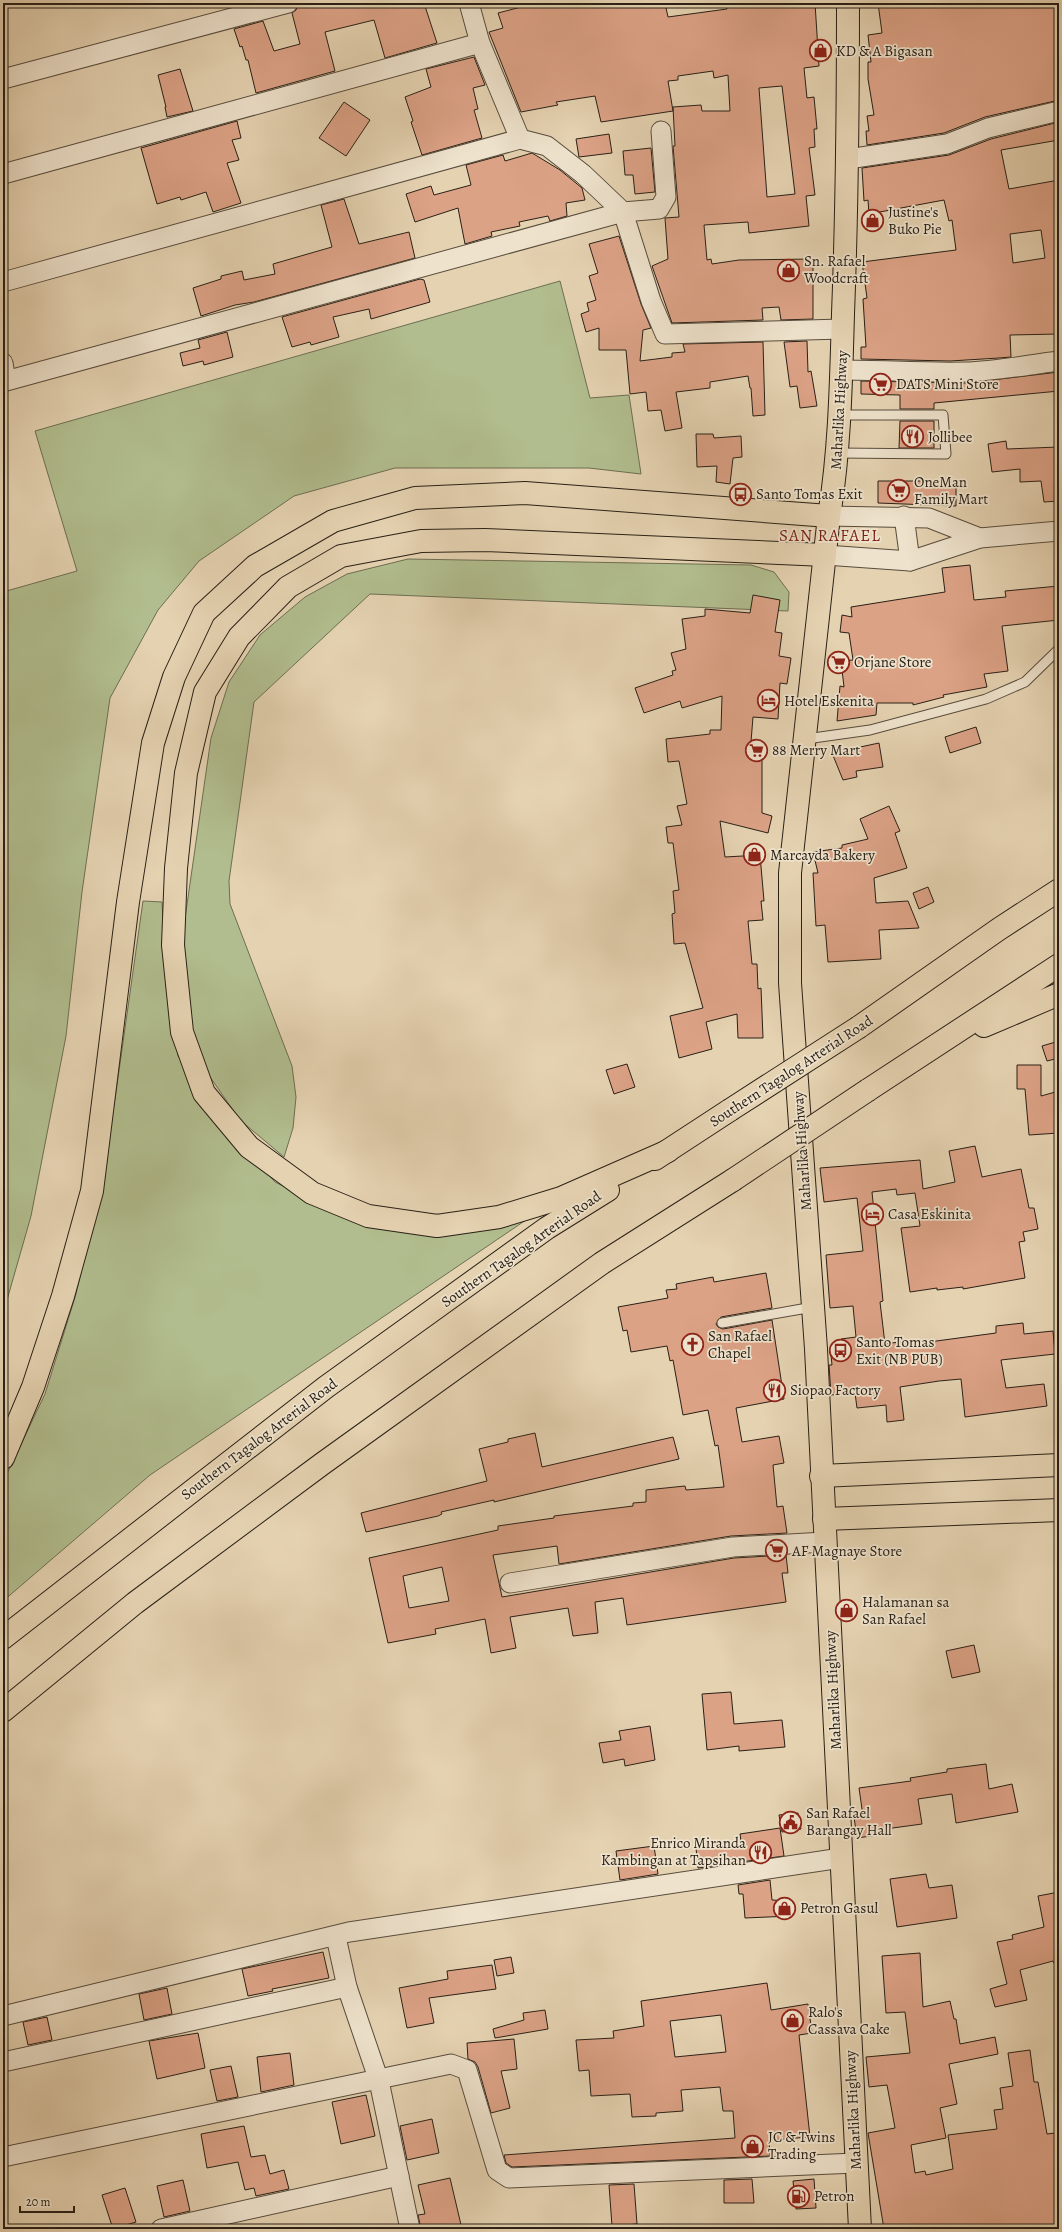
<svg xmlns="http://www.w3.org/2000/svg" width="1062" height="2232" font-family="Alegreya,serif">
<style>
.green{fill:#b1bd8e;stroke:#6d6e52}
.building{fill:#dca286;stroke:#292016;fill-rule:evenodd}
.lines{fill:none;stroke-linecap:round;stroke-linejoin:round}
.service-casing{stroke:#584c3d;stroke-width:11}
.minor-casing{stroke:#584c3d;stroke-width:21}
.trunk-casing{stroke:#292016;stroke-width:24}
.motorway-casing{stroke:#292016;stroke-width:24}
.service{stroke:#eee2cc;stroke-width:9}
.minor{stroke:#eee2cc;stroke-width:19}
.trunk{stroke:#e5d2b1;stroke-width:22}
.motorway{stroke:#e5d2b1;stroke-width:22}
.motorway-bridge-casing{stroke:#292016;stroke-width:24;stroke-linecap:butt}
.motorway-bridge{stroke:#e5d2b1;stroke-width:22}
.labels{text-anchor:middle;stroke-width:3.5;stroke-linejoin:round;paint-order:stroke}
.poi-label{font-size:15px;fill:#292016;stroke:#eee2cc;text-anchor:start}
.street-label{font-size:15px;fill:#292016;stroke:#eee2cc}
.quarter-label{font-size:17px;letter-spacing:1px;fill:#7a1f14;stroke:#eee2cc}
</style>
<rect width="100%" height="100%" fill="#e5d2b1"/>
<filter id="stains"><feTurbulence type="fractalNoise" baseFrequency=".005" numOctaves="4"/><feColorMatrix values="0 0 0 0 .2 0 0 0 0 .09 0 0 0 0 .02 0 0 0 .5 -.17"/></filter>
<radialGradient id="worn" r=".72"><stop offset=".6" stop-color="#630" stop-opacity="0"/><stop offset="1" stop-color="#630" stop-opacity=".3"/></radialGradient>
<!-- green -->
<g class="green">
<polygon points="560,281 590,398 629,395 641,474 589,468 395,468 294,496 199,561 158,610 110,698 82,892 66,1036 31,1216 3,1314 3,592 77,571 35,431"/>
<polygon points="408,559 751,565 774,572 789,592 788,611 370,594 254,702 229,881 230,904 292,1066 296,1097 293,1128 284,1157 240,1120 208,1074 188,1030 181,946 211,738 229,682 260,635 305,597 347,574"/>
<polygon points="143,901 162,902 167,992 178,1056 214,1116 275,1182 350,1220 427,1234 526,1220 150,1475 3,1601 3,1482 45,1394 76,1294 96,1207 115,1099"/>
</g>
<!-- building -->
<g class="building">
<polygon points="225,3 245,3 227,8"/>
<polygon points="299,3 424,3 437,43 385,58 374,20 325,32 335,71 256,93 248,60 246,60 242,46 240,47 234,29 263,21 274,51 300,44 292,13 296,10"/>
<path d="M524,3H665L668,17L727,9L726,6L742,3H815L819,66L804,68L807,98L814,97L817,129H814L815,147L809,148L815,195L806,196L809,226L749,233L748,222L704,225L707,260L711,259L712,264L739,260L813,259V319L781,320L779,307L762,308L763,320L672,323L652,266L668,259L665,218L679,217L673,146H675L673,107L701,105L702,111H730L728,75L714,78L713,71L678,76V80L668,81L673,111L601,122L595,96L556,102L558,105L521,112L489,32L503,28L498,13L525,6ZM782,86L795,194L767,197L759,88Z"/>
<polygon points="878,3 1059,3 1059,100 985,117 944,133 867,145 866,131 869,131 867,116 874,115 868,79 868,62 871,62 868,35 882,33"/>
<polygon points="474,57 485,85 473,88 478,109 474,110 482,138 422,155 411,122 413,121 405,97 431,87 426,69"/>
<polygon points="180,69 193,111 167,117 165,107 166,107 158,75"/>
<polygon points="344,102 370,120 346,156 319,138"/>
<polygon points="237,121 241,138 232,140 239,160 227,163 241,203 213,212 206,192 181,200 180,197 157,204 141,148"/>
<path d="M1059,122V140L1001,150L1009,189L1059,180V334L1010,335L1011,357L999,358L950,361L861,359V347H866L863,299L867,298L862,262L956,250L952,220L949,221L944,200L869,214L868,200L864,201L862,168L949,155L991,139ZM1041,230L1045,258L1013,263L1010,234Z"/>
<polygon points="609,134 612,153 579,157 576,139"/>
<polygon points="651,148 655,192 635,194 633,175 625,175 623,151"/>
<polygon points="532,153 560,170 582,188 585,200 566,203 567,216 550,221 548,216 519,222 520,226 491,232 492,236 465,244 458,208 415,222 406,194 431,186 434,195 471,185 466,165 503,155 505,161"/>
<polygon points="344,199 359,244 409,232 415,258 254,302 235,305 201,316 193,288 221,279 221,276 242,271 244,280 275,274 273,264 332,247 321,205"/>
<polygon points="619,236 641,304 651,328 643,330 640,361 672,357 672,353 685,352 683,344 763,342 765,415 753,416 751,388 750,388 748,376 710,382 710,388 676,392 682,428 665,431 661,410 648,411 646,392 630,394 626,350 599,350 599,328 586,332 581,314 589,311 587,303 596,300 589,276 598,273 589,244"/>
<polygon points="420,279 424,280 430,302 371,319 369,309 333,317 339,337 311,345 310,342 292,347 282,317"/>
<polygon points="227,332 233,357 204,365 203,361 183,366 180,353 200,348 198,340"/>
<polygon points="807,341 808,372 811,371 817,406 800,408 797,386 790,387 784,342"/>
<polygon points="1059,372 1059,391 934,403 934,409 900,409 900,395 861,394 861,381 966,383"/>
<polygon points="900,421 934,421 934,448 899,448"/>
<polygon points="696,434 713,434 714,438 741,436 742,457 733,458 730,484 716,482 717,466 697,467"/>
<polygon points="1006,441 1007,449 1059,447 1059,501 1044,502 1041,481 1020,482 1020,469 992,472 988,444"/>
<polygon points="878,481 956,481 956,506 878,503"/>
<polygon points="970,565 974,600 1006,597 1005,591 1059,586 1059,620 1002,626 1008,671 984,674 987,687 943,695 944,697 913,705 913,703 877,703 876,715 837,721 840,686 844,687 841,661 853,660 849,633 840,632 842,615 852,617 851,607 945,592 942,568"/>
<polygon points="753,595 780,600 775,632 782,633 779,656 791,658 787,684 780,683 778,719 753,717 750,754 762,755 762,813 772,816 768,833 720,821 725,857 760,855 764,901 761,901 763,920 748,921 752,964 757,964 758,989 761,988 763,1038 738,1038 737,1014 706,1022 712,1049 679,1058 670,1016 703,1008 685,943 674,944 672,914 675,913 673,891 679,890 673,843 668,843 666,827 682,825 677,806 687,804 679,761 668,762 666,739 710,734 710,730 721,730 722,696 682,708 680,701 644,713 635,688 673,675 672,671 676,670 671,653 686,649 682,619 705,616 705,609 750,613"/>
<polygon points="976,727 981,743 950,753 945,737"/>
<polygon points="879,743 883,767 856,771 857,777 843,780 832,753"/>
<polygon points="889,806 900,831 895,833 907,868 874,878 876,903 908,901 919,928 879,930 881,959 828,962 825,925 816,926 813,873 818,873 813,852 842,848 842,845 868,839 860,819"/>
<polygon points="928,887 934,902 919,909 913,893"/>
<polygon points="1059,1041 1059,1058 1047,1061 1042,1046"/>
<polygon points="627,1064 635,1087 614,1094 606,1070"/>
<polygon points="1017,1065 1041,1065 1041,1096 1059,1091 1059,1133 1029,1135 1025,1089 1017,1089"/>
<polygon points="975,1146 982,1177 1021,1169 1029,1208 1034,1208 1038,1229 1023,1232 1025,1241 1019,1242 1025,1278 963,1289 963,1287 937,1290 937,1288 910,1292 901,1228 920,1226 915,1193 897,1195 896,1189 872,1192 883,1301 880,1302 885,1344 913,1340 914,1344 996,1333 996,1326 1023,1323 1024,1334 1053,1331 1055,1354 1001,1360 1006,1388 1044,1384 1047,1406 965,1417 961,1379 939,1381 900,1387 904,1420 887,1422 886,1405 857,1408 855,1393 831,1395 829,1365 832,1365 831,1355 843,1353 841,1339 856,1337 853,1306 830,1308 826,1255 863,1251 857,1198 824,1202 820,1168 920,1160 923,1189 955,1182 949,1151"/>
<path d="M766,1273L772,1308L721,1317L716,1324L718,1327L723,1329L772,1320L784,1399L736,1408L742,1442L779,1436L784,1463L773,1465L777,1507L783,1506L787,1533L731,1536L559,1564L557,1546L493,1555L502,1597L734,1558L786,1555L788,1573H782L786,1602L627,1625L623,1598L595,1602L598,1633L573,1636L568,1608L510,1617L516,1648L491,1653L485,1619L435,1629L436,1634L388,1643L369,1558L498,1530V1526L554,1518V1516L633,1506V1503L646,1502V1490L685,1486L686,1490L724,1487L718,1445L715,1446L708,1410L683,1415L673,1360L670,1361L667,1346L631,1352L627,1330L623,1331L618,1307L668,1298L666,1290L677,1289L676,1284L713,1277L714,1282ZM442,1567L449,1601L409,1608L403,1576Z"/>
<polygon points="535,1433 542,1467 673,1437 679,1459 494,1502 494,1500 441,1512 442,1514 438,1516 366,1532 361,1513 487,1481 479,1449 508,1442 508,1439"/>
<polygon points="974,1645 980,1672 952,1678 946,1651"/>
<polygon points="731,1692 734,1724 782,1720 785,1747 739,1751 739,1746 707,1750 702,1694"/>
<polygon points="650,1726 655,1760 625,1766 624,1759 603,1763 599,1743 621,1740 619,1731"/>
<polygon points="986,1764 989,1789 1012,1784 1018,1812 956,1823 952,1794 918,1799 922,1824 878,1830 878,1835 857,1838 854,1817 863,1816 859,1788 911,1781 910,1778 947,1772 947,1769"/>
<polygon points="798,1813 801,1829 782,1832 779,1815"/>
<polygon points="780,1828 784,1856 698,1868 696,1848 741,1841 740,1834"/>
<polygon points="654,1846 658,1874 620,1880 616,1851"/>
<polygon points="926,1874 929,1888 952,1885 957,1918 897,1927 890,1879"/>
<polygon points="770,1880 772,1900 791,1901 791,1916 745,1918 743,1894 739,1894 738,1885"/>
<polygon points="1059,1892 1059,1965 1055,1965 1053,1961 1020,1970 1027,2000 995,2007 990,1989 1007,1984 997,1942 1013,1939 1012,1935 1044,1927 1038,1896"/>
<polygon points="323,1952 329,1978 272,1989 273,1991 248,1996 242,1969"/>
<polygon points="920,1953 923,2007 950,2001 954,2019 956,2019 960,2044 995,2037 998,2054 949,2064 957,2104 940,2108 946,2138 911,2145 915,2173 925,2171 926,2175 953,2169 948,2135 997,2129 994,2110 1003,2109 1000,2088 1013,2086 1008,2053 1030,2050 1034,2082 1038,2082 1047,2134 1055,2133 1059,2154 1059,2228 884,2229 868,2133 895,2128 887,2085 869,2087 866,2057 910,2053 905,2012 886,2013 882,1956"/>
<polygon points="511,1957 514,1973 497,1976 494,1960"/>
<polygon points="492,1965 496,1989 429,1998 434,2023 407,2028 399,1988 448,1979 447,1971"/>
<path d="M767,1983L771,2010L808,2004L812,2033L799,2035L810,2137L769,2140L770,2156L512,2167L506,2163L504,2155L735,2138L733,2111H723L720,2087L681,2090L683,2111L656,2113V2116L632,2117L630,2094L591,2096L589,2070L579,2071L576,2040L614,2038L613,2031L644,2026L641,2001ZM721,2015L726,2052L675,2057L670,2021Z"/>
<polygon points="167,1988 172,2014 144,2020 139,1994"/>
<polygon points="545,2010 548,2029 495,2038 493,2029 524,2020 523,2013"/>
<polygon points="47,2017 52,2040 28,2045 23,2022"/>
<polygon points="198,2033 205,2068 157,2079 149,2041"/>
<polygon points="514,2039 517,2069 501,2071 510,2108 491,2113 478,2067 475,2062 468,2059 467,2043"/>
<polygon points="290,2053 294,2085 261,2092 257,2057"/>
<polygon points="231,2066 238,2097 217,2101 210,2070"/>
<polygon points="366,2095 375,2136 341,2144 332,2102"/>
<polygon points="432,2119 439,2153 407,2160 400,2126"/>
<polygon points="244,2126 251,2157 265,2155 270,2174 284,2170 289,2189 256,2196 254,2188 245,2190 238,2162 207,2168 201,2134"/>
<polygon points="450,2178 462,2229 421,2229 418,2215 425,2214 418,2185"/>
<polygon points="752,2179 754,2203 724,2203 724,2180"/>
<polygon points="814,2179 816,2208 796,2209 793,2181"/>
<polygon points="183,2180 190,2211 164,2217 157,2186"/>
<polygon points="634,2184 637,2224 612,2226 609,2185"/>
<polygon points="125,2188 136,2222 113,2229 102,2195"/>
</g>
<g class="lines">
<defs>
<g id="service">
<polyline points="837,453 946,454 943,415 840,415"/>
<polyline points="806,739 870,730 986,699 1025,682 1059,649"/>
<polyline points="722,1323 813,1307"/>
</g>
<g id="minor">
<polyline points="469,3 480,43 520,139"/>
<polyline points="3,79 288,3"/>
<polyline points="848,159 947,144 988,128 1059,111"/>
<polyline points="3,174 480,43"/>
<polyline points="3,282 520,139 547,146 583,174 623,212 651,301 665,334 842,329"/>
<polyline points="3,363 6,381 623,212 659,209 666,197 661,131"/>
<path d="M842,370C883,370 924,373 965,372C997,371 1027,365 1059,361"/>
<polyline points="829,516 929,518 980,538"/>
<polyline points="904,516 910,561"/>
<polyline points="825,555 910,561 980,538 1059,531"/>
<polyline points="510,1583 733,1547 825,1542"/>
<polyline points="338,1946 347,1987 379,2081 410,2229"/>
<polyline points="3,2016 349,1932 841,1858"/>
<polyline points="3,2062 347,1987"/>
<polyline points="3,2157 451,2064 467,2070 497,2170 509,2178 856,2163"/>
<polyline points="161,2229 399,2176"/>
</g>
<path id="trunk" d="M848,3C848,107 847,210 843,314C841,382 840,449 829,516L790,873V983L816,1349L860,2229"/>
<g id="motorway">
<polyline points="984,1026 1059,994"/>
<polyline points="859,1027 999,929 1059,890"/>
<polyline points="868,1090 1059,965"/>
<polyline points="668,1151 561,1198 499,1217 437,1226 368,1216 312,1193 249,1147 204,1093 182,1032 173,945 176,868 186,773 205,692 239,637 288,587 341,556 421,541 485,540 825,555"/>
<polyline points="655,1159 730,1110"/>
<polyline points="3,1458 33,1387 63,1296 92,1191 128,902 153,743 174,677 204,613 255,566 333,521 415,498 525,493 829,516"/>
<polyline points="821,1476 1059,1465"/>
<polyline points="824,1519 1059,1510"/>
<polyline points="3,1638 326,1387 547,1228 608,1190"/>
<polyline points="3,1711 135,1603 322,1464 602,1263 733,1180"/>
</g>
</defs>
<!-- service casing -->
<use href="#service" class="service-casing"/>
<!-- minor casing -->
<use href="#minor" class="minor-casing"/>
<!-- trunk casing -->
<use href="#trunk" class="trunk-casing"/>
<!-- motorway casing -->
<use href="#motorway" class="motorway-casing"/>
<!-- service -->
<use href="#service" class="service"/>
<!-- minor -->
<use href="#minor" class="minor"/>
<!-- trunk -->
<use href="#trunk" class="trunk"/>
<!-- motorway -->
<use href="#motorway" class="motorway"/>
<defs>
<g id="motorway-bridge">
<polyline points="730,1110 859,1027"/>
<polyline points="733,1180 868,1090"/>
</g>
</defs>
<!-- motorway-bridge casing -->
<use href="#motorway-bridge" class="motorway-bridge-casing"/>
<!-- motorway-bridge -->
<use href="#motorway-bridge" class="motorway-bridge"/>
</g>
<!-- icons -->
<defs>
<symbol id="shop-ring" viewBox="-11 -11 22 22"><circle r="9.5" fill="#eee2cc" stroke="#8f2418" stroke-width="1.5"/><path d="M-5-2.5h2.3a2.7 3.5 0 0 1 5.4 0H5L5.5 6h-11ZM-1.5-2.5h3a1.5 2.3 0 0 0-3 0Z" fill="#8f2418"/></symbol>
<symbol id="supermarket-ring" viewBox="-11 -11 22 22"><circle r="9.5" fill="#eee2cc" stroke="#8f2418" stroke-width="1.5"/><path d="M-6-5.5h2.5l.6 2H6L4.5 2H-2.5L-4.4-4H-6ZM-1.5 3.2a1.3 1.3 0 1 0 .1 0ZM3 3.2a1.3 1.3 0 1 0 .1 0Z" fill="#8f2418"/></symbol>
<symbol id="restaurant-ring" viewBox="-11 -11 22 22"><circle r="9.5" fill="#eee2cc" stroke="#8f2418" stroke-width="1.5"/><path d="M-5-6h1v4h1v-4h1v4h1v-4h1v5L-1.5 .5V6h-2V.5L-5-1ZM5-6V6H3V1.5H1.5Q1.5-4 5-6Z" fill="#8f2418"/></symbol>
<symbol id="bus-ring" viewBox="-11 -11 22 22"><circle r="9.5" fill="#eee2cc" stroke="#8f2418" stroke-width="1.5"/><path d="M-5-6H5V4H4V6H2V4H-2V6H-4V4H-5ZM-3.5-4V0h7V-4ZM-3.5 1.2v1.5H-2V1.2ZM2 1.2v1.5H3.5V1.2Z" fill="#8f2418"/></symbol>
<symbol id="hotel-ring" viewBox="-11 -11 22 22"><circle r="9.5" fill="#eee2cc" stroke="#8f2418" stroke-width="1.5"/><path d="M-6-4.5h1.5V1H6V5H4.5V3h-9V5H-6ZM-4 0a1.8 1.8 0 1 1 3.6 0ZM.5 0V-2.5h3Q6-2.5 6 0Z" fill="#8f2418"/></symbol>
<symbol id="church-ring" viewBox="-11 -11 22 22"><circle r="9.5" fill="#eee2cc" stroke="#8f2418" stroke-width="1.5"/><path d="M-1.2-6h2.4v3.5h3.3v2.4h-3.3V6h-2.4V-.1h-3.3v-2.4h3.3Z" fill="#8f2418"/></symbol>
<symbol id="civic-ring" viewBox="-11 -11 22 22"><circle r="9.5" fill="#eee2cc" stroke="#8f2418" stroke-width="1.5"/><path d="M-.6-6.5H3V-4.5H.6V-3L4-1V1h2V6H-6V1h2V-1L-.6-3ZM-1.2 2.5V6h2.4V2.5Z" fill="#8f2418"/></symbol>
<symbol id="fuel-ring" viewBox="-11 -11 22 22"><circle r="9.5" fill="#eee2cc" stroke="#8f2418" stroke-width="1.5"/><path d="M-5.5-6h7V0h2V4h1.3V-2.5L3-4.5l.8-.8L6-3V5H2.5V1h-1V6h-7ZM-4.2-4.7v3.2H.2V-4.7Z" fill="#8f2418"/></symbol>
</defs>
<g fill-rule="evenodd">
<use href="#shop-ring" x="808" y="38" width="25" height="25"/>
<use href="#shop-ring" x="860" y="208" width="25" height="25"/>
<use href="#shop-ring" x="776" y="258" width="25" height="25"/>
<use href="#supermarket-ring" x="868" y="372" width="25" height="25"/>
<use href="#restaurant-ring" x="900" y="424" width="25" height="25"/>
<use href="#supermarket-ring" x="886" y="478" width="25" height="25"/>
<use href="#bus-ring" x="728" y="482" width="25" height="25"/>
<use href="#supermarket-ring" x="826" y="650" width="25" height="25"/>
<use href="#hotel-ring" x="756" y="688" width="25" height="25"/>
<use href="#supermarket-ring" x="744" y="738" width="25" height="25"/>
<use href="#shop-ring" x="742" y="842" width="25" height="25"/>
<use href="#hotel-ring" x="860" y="1202" width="25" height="25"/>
<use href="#church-ring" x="680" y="1332" width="25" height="25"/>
<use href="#bus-ring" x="828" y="1338" width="25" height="25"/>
<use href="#restaurant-ring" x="762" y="1378" width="25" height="25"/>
<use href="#supermarket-ring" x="764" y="1538" width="25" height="25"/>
<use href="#shop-ring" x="834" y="1598" width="25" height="25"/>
<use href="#civic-ring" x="778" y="1810" width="25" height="25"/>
<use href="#restaurant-ring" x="748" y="1840" width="25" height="25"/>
<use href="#shop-ring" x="772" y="1896" width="25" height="25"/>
<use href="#shop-ring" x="780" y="2008" width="25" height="25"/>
<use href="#shop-ring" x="740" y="2134" width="25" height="25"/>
<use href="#fuel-ring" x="786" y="2184" width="25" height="25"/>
</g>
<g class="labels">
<!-- poi labels -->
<g class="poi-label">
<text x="836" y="56">KD &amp; A Bigasan</text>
<text x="888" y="217">Justine's<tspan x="888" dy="17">Buko Pie</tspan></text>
<text x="804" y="266">Sn. Rafael<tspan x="804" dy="17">Woodcraft</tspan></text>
<text x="896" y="389">DATS Mini Store</text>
<text x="928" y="442">Jollibee</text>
<text x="914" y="487">OneMan<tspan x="914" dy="17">Family Mart</tspan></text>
<text x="756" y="499">Santo Tomas Exit</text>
<text x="854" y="667">Orjane Store</text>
<text x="784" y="706">Hotel Eskenita</text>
<text x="772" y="755">88 Merry Mart</text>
<text x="770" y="860">Marcayda Bakery</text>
<text x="888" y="1219">Casa Eskinita</text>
<text x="708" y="1341">San Rafael<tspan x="708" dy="17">Chapel</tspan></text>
<text x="856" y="1347">Santo Tomas<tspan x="856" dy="17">Exit (NB PUB)</tspan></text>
<text x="790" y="1395">Siopao Factory</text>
<text x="792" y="1556">AF Magnaye Store</text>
<text x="862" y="1607">Halamanan sa<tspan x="862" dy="17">San Rafael</tspan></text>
<text x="806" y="1818">San Rafael<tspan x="806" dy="17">Barangay Hall</tspan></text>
<text x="746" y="1848" text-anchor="end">Enrico Miranda<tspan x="746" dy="17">Kambingan at Tapsihan</tspan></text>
<text x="800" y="1913">Petron Gasul</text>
<text x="808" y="2017">Ralo's<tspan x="808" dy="17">Cassava Cake</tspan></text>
<text x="768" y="2142">JC &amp; Twins<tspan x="768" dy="17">Trading</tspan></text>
<text x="814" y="2201">Petron</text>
</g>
<!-- street labels -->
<g class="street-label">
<text transform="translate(839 410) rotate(-87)" y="5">Maharlika Highway</text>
<text transform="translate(791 1071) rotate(-33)" y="5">Southern Tagalog Arterial Road</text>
<text transform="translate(802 1151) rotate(-94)" y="5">Maharlika Highway</text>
<text transform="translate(521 1249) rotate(-35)" y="5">Southern Tagalog Arterial Road</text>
<text transform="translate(259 1439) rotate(-37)" y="5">Southern Tagalog Arterial Road</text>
<text transform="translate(833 1690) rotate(-93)" y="5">Maharlika Highway</text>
<text transform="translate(853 2110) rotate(-93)" y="5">Maharlika Highway</text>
</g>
<!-- quarter labels -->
<g class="quarter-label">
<text x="830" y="541">SAN RAFAEL</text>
</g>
</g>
<!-- margin -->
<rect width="1062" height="2232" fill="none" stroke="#e5d2b1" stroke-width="16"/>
<rect x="4" y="4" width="1054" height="2224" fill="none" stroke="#292016" stroke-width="2"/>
<rect x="8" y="8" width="1046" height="2216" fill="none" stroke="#292016"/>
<!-- scale -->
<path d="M20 2206v6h54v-6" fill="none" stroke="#292016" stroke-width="2"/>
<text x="26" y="2206" font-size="12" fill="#292016" stroke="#eee2cc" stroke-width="3" paint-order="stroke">20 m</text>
<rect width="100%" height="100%" filter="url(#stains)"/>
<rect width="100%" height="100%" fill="url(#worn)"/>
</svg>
